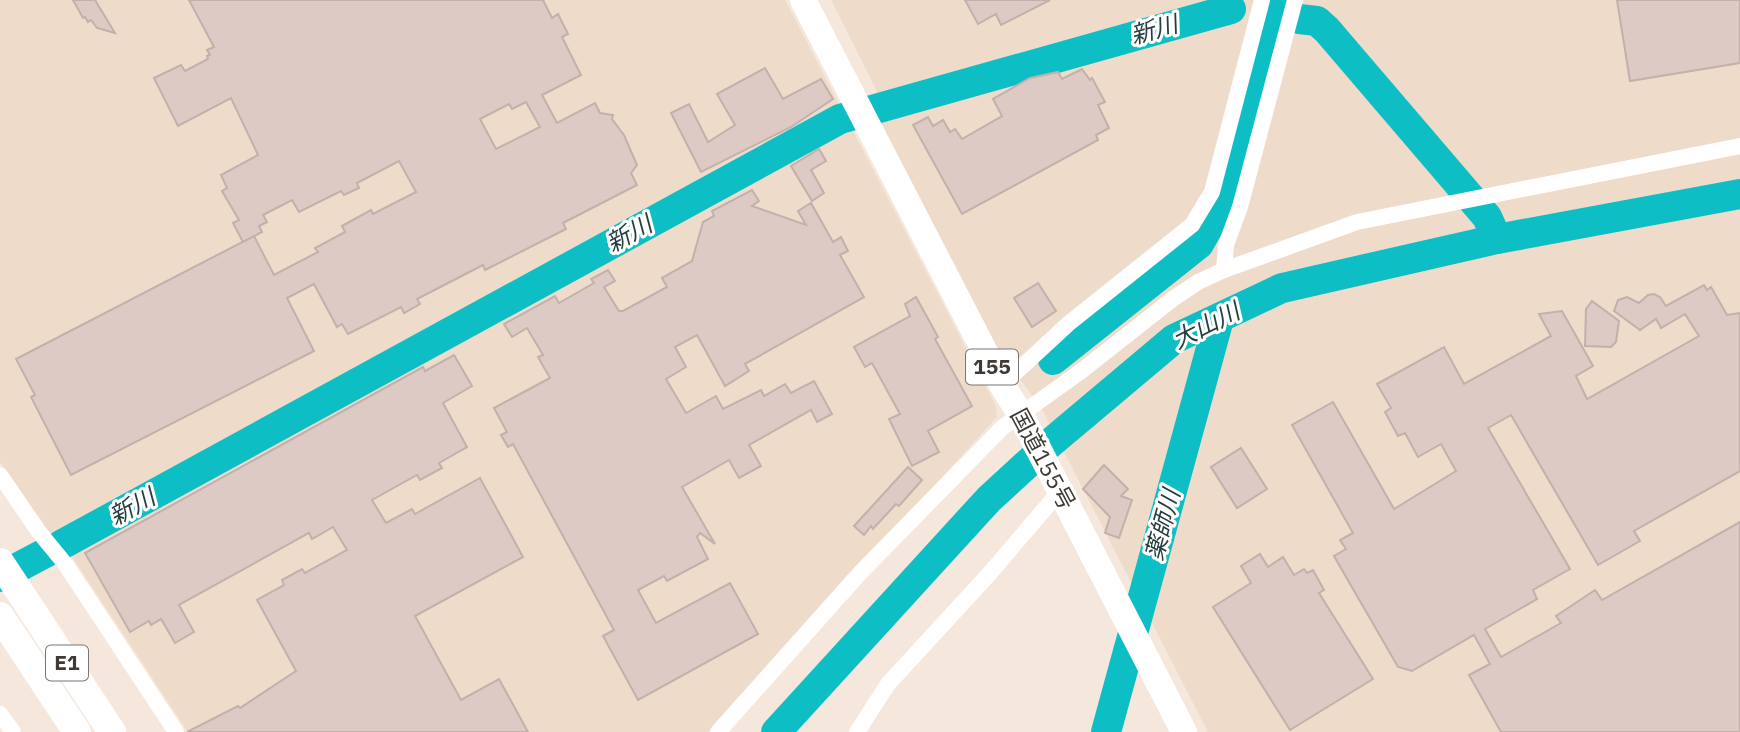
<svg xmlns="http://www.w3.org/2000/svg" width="1740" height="732" font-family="'IBM Plex Sans','Noto Sans JP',sans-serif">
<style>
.built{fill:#efdbca}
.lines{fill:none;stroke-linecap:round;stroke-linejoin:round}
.river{stroke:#0dbfc4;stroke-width:30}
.building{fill:#ddcac5;stroke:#c2b0ab;stroke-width:2;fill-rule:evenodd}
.minor{stroke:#fff;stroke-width:16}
.trunk{stroke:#fff;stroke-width:26}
.motorway{stroke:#fff;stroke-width:28}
.labels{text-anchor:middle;stroke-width:6;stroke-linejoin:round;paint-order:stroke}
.shield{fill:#fff;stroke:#797572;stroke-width:2}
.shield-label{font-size:21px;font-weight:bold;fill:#3f3a35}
.street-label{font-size:23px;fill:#3f3a35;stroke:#fff}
.water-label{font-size:24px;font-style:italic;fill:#253d3e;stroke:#fff}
</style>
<rect width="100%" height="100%" fill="#f5e7db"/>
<!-- built -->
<g class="built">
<polygon points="0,0 785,0 996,406 997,417 708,732 188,732 73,558 49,532 0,462"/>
<polygon points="831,0 1740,0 1740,732 1208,732 1043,411 1013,369 1003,366 881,128 876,89"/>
</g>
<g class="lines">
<!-- river -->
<g class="river">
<polyline points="1299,19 1317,21 1327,30 1487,217 1497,239"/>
<polyline points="1053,360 1199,244 1223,201 1276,0"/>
<polyline points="61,545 840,119 1231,9"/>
<polyline points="0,577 47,552"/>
<polyline points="776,732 989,499 1048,445 1174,339 1282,288 1497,239 1740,194"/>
<polyline points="1106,732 1219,319"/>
</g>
</g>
<!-- building -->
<g class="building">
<polygon points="73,0 95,0 115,33 97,28 91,20 88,22 85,17 83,18"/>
<path d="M189,0H543L552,18L558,14L568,34L562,37L581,75L542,95L557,123L595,103L600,113L613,115L612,119L624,135L637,165L631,173L637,185L563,223L566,229L485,270L483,265L417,299L420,304L404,313L401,307L348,334L342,324L337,327L314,284L287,298L314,351L71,475L31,397L35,395L16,359L254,236L274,275L318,252L315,248L345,232L342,226L371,210L373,214L416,192L399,161L357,183L359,188L344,195L341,191L299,212L292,200L263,215L267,222L259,226L262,232L243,242L233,223L239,220L222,191L227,188L221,175L258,155L231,98L178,126L154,78L181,65L185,71L208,59L207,56L210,55L207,50L214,47ZM526,102L540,127L496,149L480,119L509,104L512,109Z"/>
<polygon points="965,0 1050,0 1001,25 996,14 978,24"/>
<polygon points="1617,0 1740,0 1740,63 1630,81"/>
<polygon points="765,68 783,99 821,79 833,99 791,127 701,172 671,113 689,104 708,142 735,125 717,94"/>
<polygon points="1082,69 1090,80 1092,78 1105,102 1098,105 1109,128 1096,135 1098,140 962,214 913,125 928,117 933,126 943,120 950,132 955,129 962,139 1002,116 993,99 1030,78 1058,72 1062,79"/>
<polygon points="819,149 826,161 811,170 824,193 812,201 791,166"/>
<polygon points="752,190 759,201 752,206 806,225 798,211 811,203 833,242 841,237 848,251 840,255 864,297 745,364 749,371 725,386 697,335 675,347 686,367 666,379 686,413 716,396 723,409 761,390 764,396 785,384 791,393 814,381 832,414 817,422 811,410 749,445 761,466 739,478 729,460 682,487 715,544 700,533 697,537 708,559 667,581 664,576 638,590 656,623 730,583 758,634 638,700 603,636 614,630 513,444 508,447 501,435 507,432 494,408 550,378 538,357 543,355 527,328 512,337 504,324 555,296 559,303 594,283 591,279 608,270 615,281 604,287 619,311 623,311 667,287 662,278 692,261 703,222 714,216 712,211"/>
<polygon points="1038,283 1056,311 1032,327 1014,298"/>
<polygon points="1704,285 1707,290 1711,287 1727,315 1740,313 1740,471 1634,531 1640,541 1598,565 1511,415 1488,428 1570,569 1533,590 1537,599 1485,629 1501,657 1561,623 1556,616 1595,590 1602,600 1740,522 1740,732 1501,732 1469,675 1490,664 1474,635 1412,671 1398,667 1334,556 1346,549 1340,540 1353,533 1292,425 1333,402 1394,509 1456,471 1441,444 1418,457 1405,433 1398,436 1385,412 1391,408 1377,384 1444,347 1464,384 1551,336 1539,314 1562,311 1593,366 1576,376 1587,399 1699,336 1685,314 1661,328 1656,319 1640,330 1614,311 1618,300 1627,297 1639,303 1648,295 1654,294 1660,297 1666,306"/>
<polygon points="916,297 938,337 935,339 972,406 928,431 939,452 912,466 889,419 900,414 872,363 865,367 854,347 910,316 905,304"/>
<polygon points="1592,301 1619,321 1616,342 1611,347 1585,346 1586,309"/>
<polygon points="454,355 472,386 443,403 467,447 439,463 442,468 420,480 417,475 372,500 386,523 412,509 415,514 480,478 523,557 415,616 461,700 499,679 528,732 187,732 238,706 240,708 296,671 257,600 284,585 282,580 302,569 305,573 347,550 333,527 312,539 309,533 179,605 194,632 175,643 161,619 151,625 149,621 130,632 85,553 423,367 425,371"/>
<polygon points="1241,448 1267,489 1237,508 1211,467"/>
<polygon points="1104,465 1128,489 1121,496 1132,500 1119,538 1105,533 1110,517 1083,489"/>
<polygon points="908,467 922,480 899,506 896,504 873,529 871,526 864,535 854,526"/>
<polygon points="1260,554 1268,567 1283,557 1294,575 1304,569 1307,573 1313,570 1324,590 1319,593 1373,679 1290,730 1213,607 1251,583 1241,566"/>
</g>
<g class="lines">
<!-- minor -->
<g class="minor">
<polyline points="1224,270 1357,222 1740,146"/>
<polyline points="1002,385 1068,324 1192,225 1212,192 1262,0"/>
<polyline points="0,475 39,532 66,565 176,732"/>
<polyline points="0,714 13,732"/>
<polyline points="718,732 860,573 1003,427 1080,372 1174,298 1198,282 1224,270 1226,245 1240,207 1295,0"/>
<polyline points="857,732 888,684 990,573 1060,491"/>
</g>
<!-- trunk -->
<polyline class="trunk" points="803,0 1002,385 1021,415 1184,732"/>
<!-- motorway -->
<g class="motorway">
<polyline points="0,562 112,732"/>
<polyline points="0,616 77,732"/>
</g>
</g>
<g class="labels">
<!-- shield labels -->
<g class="shield">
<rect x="966" y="349.5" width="52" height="35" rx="5"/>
<rect x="46" y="645.5" width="42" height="35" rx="5"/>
</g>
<g class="shield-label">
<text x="992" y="374">155</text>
<text x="67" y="670">E1</text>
</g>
<!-- street labels -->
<g class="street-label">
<text transform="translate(1043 459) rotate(62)" y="8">国道155号</text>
</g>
<!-- water labels -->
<g class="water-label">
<text transform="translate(1154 30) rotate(-16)" y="8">新川</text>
<text transform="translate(629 234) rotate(-29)" y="8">新川</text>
<text transform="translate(1206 326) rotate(-27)" y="8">大山川</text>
<text transform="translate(132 507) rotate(-29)" y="8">新川</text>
<text transform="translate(1163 525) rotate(-75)" y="8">薬師川</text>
</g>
</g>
</svg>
